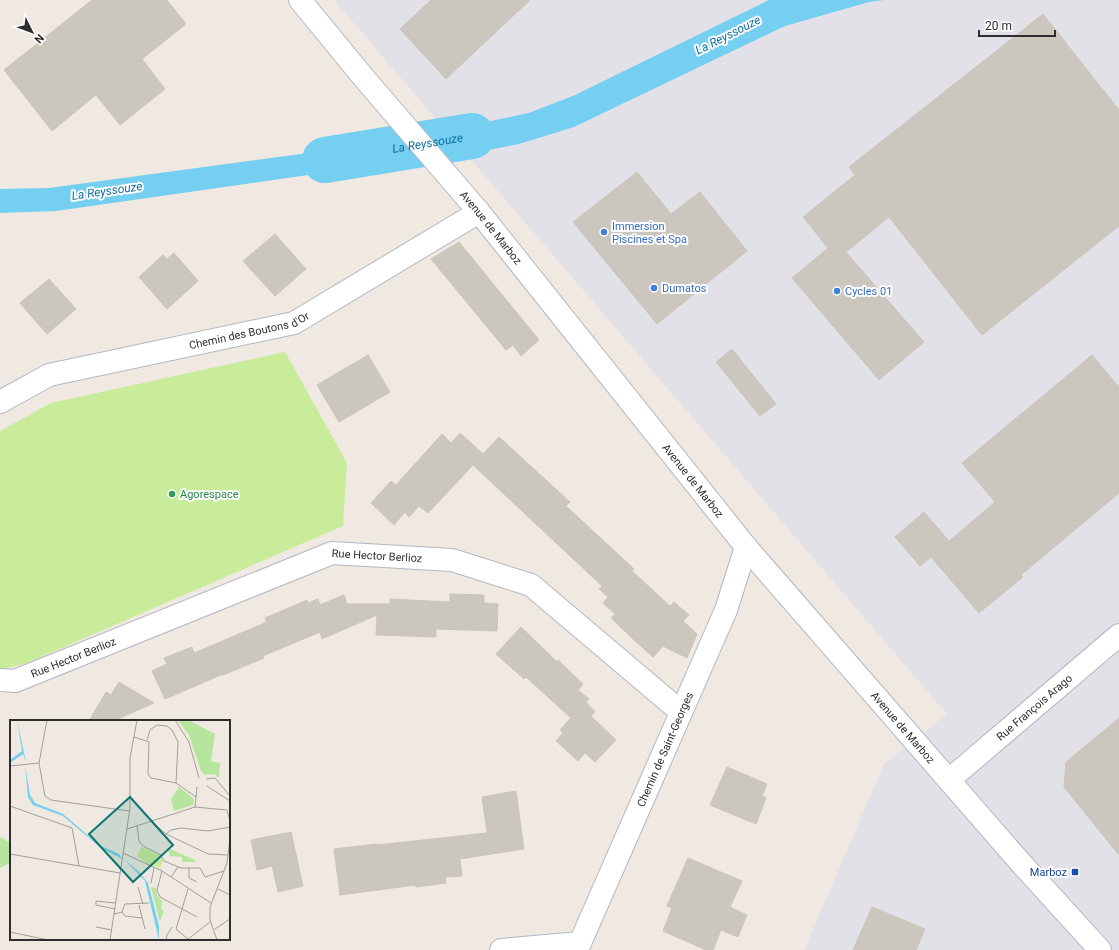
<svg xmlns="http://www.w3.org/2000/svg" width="1119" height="950" font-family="Roboto,sans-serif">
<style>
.industrial{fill:#e3e1e8}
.green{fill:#b6e59e}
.pitch{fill:#c9ec9a}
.water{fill:#75cff0}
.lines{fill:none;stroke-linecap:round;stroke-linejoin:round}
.river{stroke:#75cff0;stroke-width:46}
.building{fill:#cbc7bf;stroke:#cbc5ba}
.minor-casing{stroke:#b4b7c1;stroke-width:24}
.tertiary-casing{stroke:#b4b7c1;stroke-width:24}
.secondary-casing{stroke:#b4b7c1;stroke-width:24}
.minor{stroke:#fff;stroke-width:22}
.tertiary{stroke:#fff;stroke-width:22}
.secondary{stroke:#fff;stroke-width:22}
.shop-dot{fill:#3f7fe0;stroke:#fff;stroke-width:1.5}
.leisure-dot{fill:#2e9e5b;stroke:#fff;stroke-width:1.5}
.transit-dot{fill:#1a4fb4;stroke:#fff;stroke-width:1.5}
.labels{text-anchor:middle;stroke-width:4;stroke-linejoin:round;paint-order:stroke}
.shop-label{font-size:11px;fill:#366cbe;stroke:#fff;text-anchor:start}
.street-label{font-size:11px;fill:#2e2e2e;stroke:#fff}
.leisure-label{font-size:11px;fill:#27864d;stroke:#fff;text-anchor:start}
.transit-label{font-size:11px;fill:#164399;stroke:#fff;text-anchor:end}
.water-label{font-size:12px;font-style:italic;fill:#0d6fa3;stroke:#fff}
.inset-road{fill:none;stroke:#a29e99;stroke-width:1}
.view{fill:#0f766e;fill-opacity:0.15;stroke:#0f766e;stroke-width:2}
.inset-edge{fill:none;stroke:#2e2e2e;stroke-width:2}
</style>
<rect width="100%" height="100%" fill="#efe9e1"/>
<!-- industrial -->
<polygon class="industrial" points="334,0 1119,0 1119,950 804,950 884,764 947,714"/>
<!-- green -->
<polygon class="green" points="0,837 11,843 11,862 0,868"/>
<!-- pitch -->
<polygon class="pitch" points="285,352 347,463 343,526 27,663 4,669 0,669 0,431 51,403"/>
<!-- water -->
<g class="water">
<polygon points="769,0 884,0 869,2 785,26 574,127 519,144 493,149 447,159 423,135 529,113 575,95"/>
<polygon points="382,143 399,162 56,211 0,213 0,189 49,188"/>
</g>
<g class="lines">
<!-- river -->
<path class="river" id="s1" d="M325,160L472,136"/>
</g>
<!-- building -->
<g class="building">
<polygon points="92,0 167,0 186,24 142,59 165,89 120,125 96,95 52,131 4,70"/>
<polygon points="431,0 530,0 446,79 400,29"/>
<polygon points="1043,14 1119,110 1119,226 982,335 889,217 846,252 924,342 879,380 792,278 828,248 803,217 855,175 849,167"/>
<polygon points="637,172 671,214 700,192 747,251 657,324 573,222"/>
<polygon points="275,234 306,269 275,296 243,261"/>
<polygon points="459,242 539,340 521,356 513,345 506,350 431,259"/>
<polygon points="174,253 198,281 167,309 139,277 163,255 167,259"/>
<polygon points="49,279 76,309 47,334 20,303"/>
<polygon points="732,349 776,404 760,416 716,362"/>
<polygon points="368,355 390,392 339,422 317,385"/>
<polygon points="1092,355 1119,387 1119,493 1021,575 1023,577 979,613 931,557 920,566 895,537 924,512 949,541 995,502 962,463"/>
<polygon points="460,433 483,454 499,437 570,502 566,506 634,569 632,571 670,606 674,602 689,615 683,621 697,634 687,658 663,646 653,657 633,639 611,618 615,614 603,603 608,597 599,589 602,586 473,465 428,513 419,506 409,517 405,512 394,525 371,503 391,481 396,485 442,434 451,443"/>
<polygon points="450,594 484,595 484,603 498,604 497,631 436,629 436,637 376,635 377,615 322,639 320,632 263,656 264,658 223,675 223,674 165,699 152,671 167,664 164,658 192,647 194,653 267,622 265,618 307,600 308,603 318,599 320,605 344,595 347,604 390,604 390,599 450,602"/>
<polygon points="521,627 557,662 558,660 583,684 578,690 589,699 586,702 595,712 591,716 616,740 595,762 585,753 578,761 556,741 563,733 560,730 571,718 526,677 524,679 496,654"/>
<polygon points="119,682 154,703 113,721 89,721 106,692 111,695"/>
<polygon points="1119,718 1119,855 1064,787 1066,762"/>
<polygon points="727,767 767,784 762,796 766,798 756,824 710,805"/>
<polygon points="516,791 524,849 460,859 462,876 445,877 446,883 416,887 416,885 340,895 334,849 377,844 377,845 487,833 482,797"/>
<polygon points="291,832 303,886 278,892 272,866 257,870 251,840"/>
<polygon points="688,858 742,881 730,907 747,915 738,937 721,930 713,950 706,950 663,931 672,908 667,906"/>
<polygon points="872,907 925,929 916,950 853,950"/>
</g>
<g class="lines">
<defs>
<g id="minor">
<path id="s2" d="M0,402L49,375L294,323L479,212"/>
<path id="s3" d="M0,680L15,681L332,553L452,560L531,585L681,712"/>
<polyline points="501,950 580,943"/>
<path id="s4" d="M577,950L726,610L746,547"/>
</g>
<g id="tertiary">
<path id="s5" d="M949,780L1119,635"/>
</g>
<g id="secondary">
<path id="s6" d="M300,0L364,78L479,212L746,547L1020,862L1100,950"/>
</g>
</defs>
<!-- minor casing -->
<use href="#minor" class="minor-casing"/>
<!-- tertiary casing -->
<use href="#tertiary" class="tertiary-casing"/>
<!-- secondary casing -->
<use href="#secondary" class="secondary-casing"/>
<!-- minor -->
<use href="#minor" class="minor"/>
<!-- tertiary -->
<use href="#tertiary" class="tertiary"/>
<!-- secondary -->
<use href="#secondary" class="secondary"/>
</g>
<!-- markers -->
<g class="shop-dot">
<circle cx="604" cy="232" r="4"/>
<circle cx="654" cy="288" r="4"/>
<circle cx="837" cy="291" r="4"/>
</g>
<circle class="leisure-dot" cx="172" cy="494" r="4"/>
<rect class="transit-dot" x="1071" y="868" width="8" height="8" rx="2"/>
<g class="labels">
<!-- shop labels -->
<g class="shop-label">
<text x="612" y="230">Immersion<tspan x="612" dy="13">Piscines et Spa</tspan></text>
<text x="662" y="292">Dumatos</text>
<text x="845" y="295">Cycles 01</text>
</g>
<!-- street labels -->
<g class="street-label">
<text dy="4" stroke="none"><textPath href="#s6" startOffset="297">Avenue de Marboz</textPath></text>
<text dy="4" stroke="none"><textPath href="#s2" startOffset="261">Chemin des Boutons d'Or</textPath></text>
<text dy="4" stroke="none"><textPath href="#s6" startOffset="621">Avenue de Marboz</textPath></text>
<text dy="4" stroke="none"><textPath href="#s3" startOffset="402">Rue Hector Berlioz</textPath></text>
<text dy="4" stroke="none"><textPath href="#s3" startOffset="78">Rue Hector Berlioz</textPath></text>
<text dy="4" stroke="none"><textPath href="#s5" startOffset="112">Rue François Arago</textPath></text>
<text dy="4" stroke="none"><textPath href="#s6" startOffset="945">Avenue de Marboz</textPath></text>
<text dy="4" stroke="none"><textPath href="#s4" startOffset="219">Chemin de Saint-Georges</textPath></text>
</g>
<!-- leisure labels -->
<g class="leisure-label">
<text x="180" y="498">Agorespace</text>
</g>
<!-- transit labels -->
<g class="transit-label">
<text x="1067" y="876">Marboz</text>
</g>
<!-- water labels -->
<g class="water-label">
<text transform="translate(728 35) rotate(-27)" y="4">La Reyssouze</text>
<text dy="4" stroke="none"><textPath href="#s1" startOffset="104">La Reyssouze</textPath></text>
<text transform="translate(107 191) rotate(-8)" y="4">La Reyssouze</text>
</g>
</g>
<!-- overview -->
<g transform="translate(10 720)">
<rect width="220" height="220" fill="#efe9e1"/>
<path d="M168,0H178L205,14L201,41L210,43L209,58L204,54L195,55L191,51L179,15ZM169,67L184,79L183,85L164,91L161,79ZM158,128L185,140V142H172V137L160,136ZM141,167L146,168L147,176L152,181L151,189L154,191L150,202Z" fill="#b6e59e"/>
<path d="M132,127L151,136L153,141L150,148L138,144L127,136Z" fill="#c9ec9a"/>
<path d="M7,0L16,42L13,34L0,43V40L12,31ZM15,45L20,75L25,83L53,94L89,125L109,134L112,139L91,128L53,96L23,85L18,77ZM114,139L129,152L138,163L149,206V220L135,161Z" fill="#75cff0"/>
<path class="inset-road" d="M37,0L29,43L35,76L41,80L119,91M165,0L179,22L189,58M124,17L139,22L138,54L141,58L166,63L186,77M137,20L140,10L147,5L157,6L162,10L168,22L166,63M0,46L29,43M196,59L205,58L220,76M197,66L220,81M0,86L62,108L69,146M185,87L187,67M141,101L156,114L198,134L218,135M127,105L129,121L133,126L151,135L154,141L171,148H190L195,157L214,151M117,109L185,87L217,90L220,101M156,114L161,110L171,108L198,111L220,107M113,133L152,151L201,183M0,134L110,153M179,148V158L187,162M152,151L147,170L150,177L187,197M161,157L168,147M141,163L144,148M128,167L133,184M208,169L220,175M129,185L135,209M105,189L86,185V181L105,183M112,192L115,184L139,183M104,194L112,192L115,196L132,198M86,207L102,210M205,209L220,199M0,212L38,220M178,219L166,209L178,169M100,220L120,88V38L127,0M158,220L156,217L162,207M177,220L200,202M207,220L200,200V187L217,143L220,119"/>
<path class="view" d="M120,77L163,125L123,162L79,114Z"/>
<rect width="220" height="220" class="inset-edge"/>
</g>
<!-- north arrow -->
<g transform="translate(32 32) rotate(132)" stroke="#ffffff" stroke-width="3" paint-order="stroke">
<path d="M0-3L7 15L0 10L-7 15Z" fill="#2e2e2e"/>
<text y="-6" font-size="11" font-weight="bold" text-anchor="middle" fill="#2e2e2e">N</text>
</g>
<!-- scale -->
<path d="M979 30v6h76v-6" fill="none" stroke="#2e2e2e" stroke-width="2"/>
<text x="985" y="30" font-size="12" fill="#2e2e2e" stroke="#ffffff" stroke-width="3" paint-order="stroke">20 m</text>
</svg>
